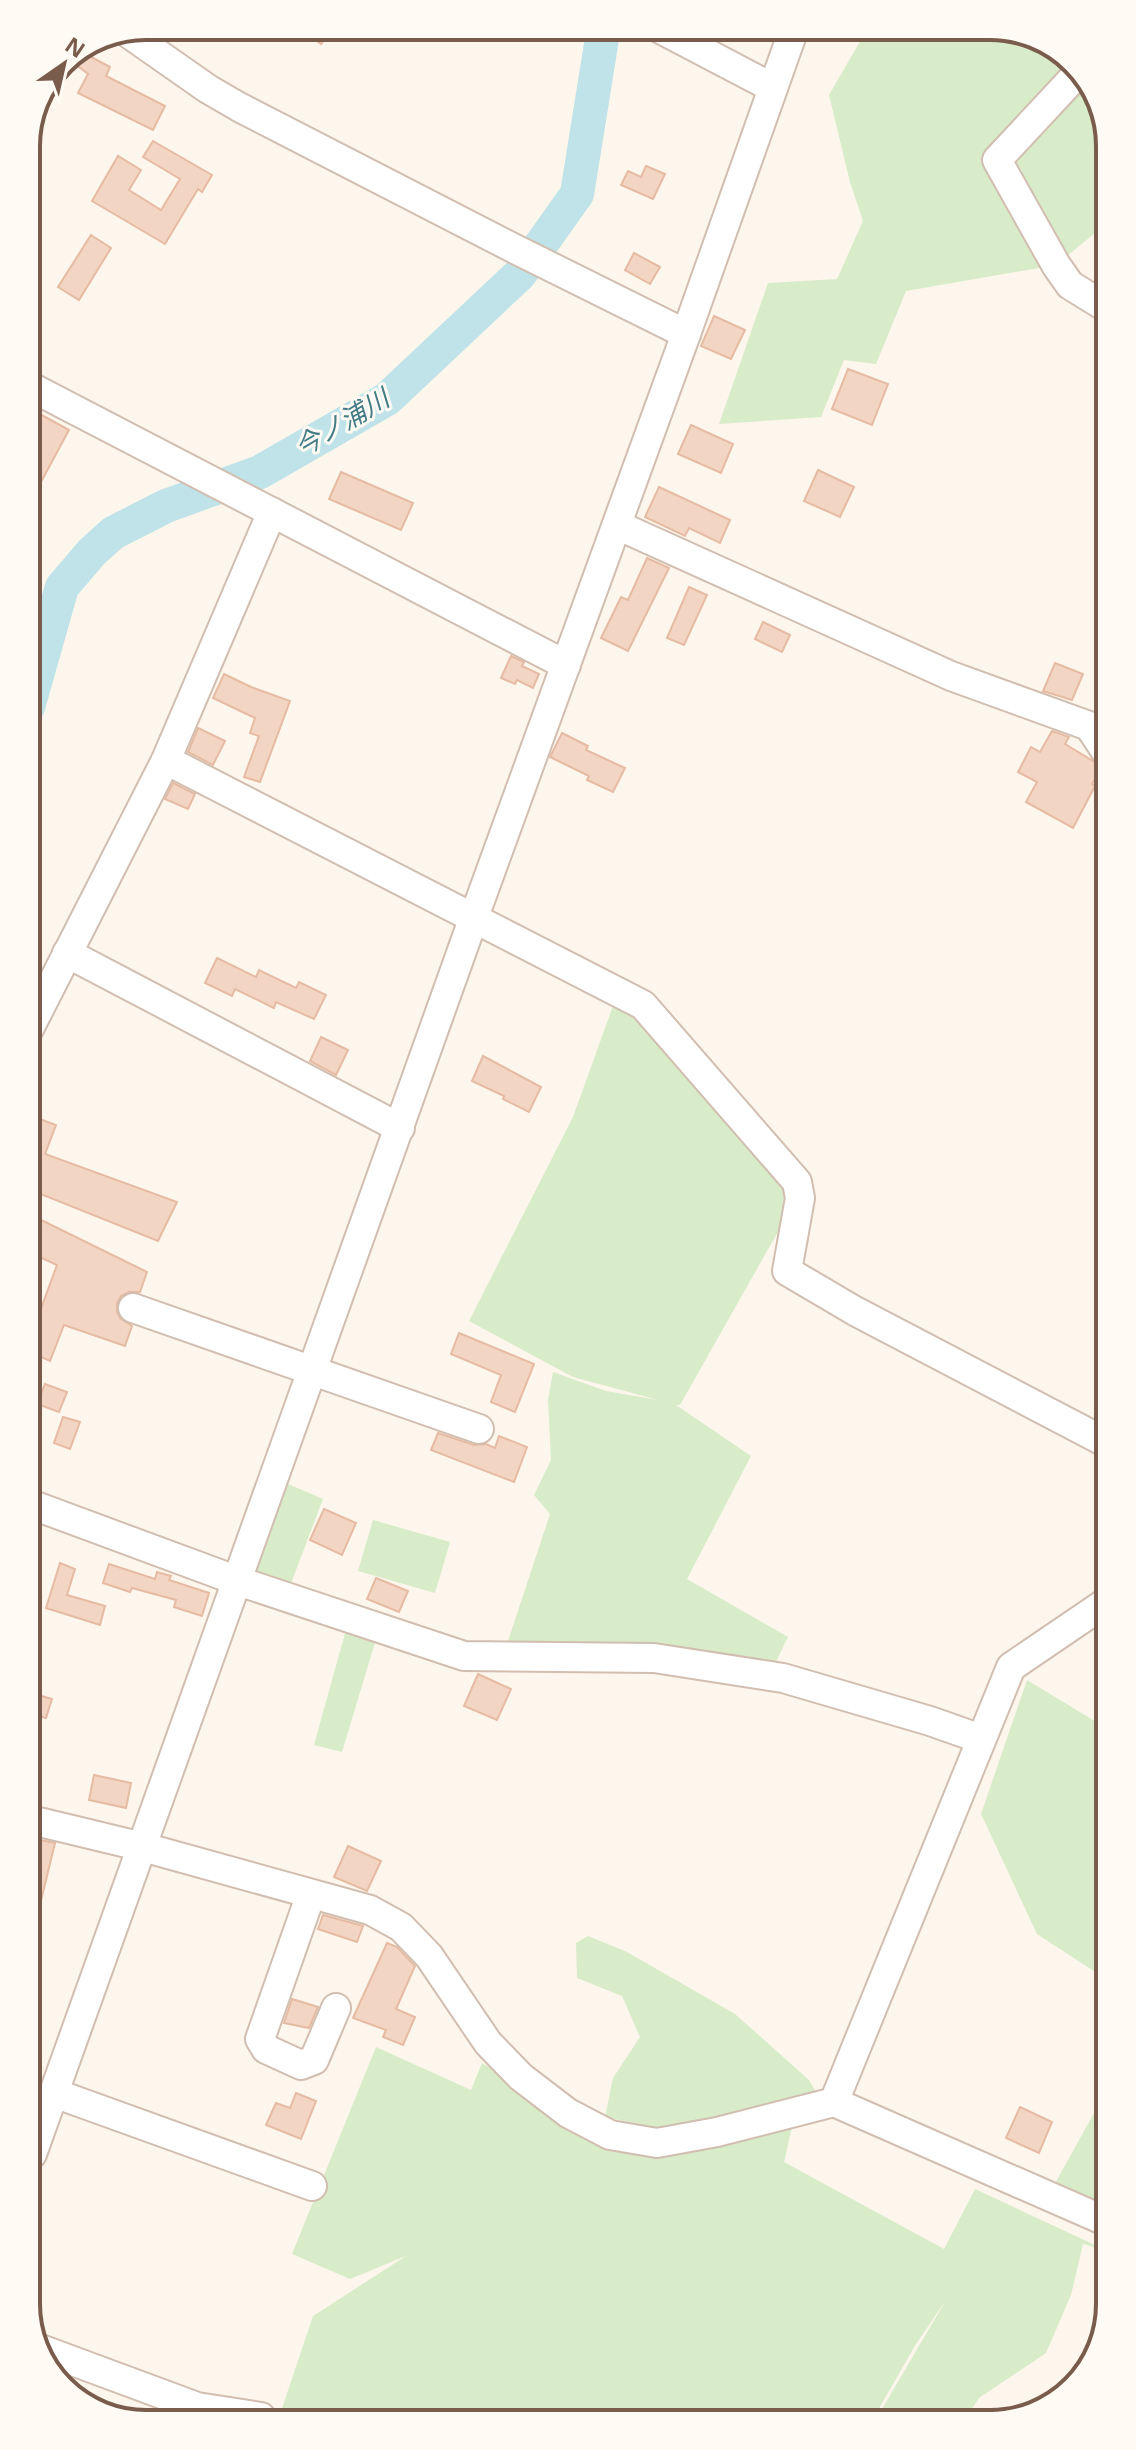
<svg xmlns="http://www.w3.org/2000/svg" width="1136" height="2450" font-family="'Noto Sans','Noto Sans JP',sans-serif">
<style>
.green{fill:#d8ecc9}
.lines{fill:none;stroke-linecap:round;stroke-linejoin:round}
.stream{stroke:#a5d3da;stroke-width:6}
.river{stroke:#bfe3e8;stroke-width:34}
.building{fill:#f3d5c3;stroke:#e6bba3;stroke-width:2}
.minor-casing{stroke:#d1beb0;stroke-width:32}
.minor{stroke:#fff;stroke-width:28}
.labels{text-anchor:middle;stroke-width:6;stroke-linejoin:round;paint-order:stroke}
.water-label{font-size:26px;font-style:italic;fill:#437c86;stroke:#fffaf3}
.rim{fill:none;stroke:#7a5c4d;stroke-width:4}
</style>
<rect width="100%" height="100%" fill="#fdf6ec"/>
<!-- green -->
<g class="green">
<polygon points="869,26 965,26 975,35 989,26 999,26 1064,51 1103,107 1104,228 1100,229 1056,265 906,291 876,364 844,360 821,417 719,424 768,283 837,279 863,221 850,182 829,95"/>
<polygon points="618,992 786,1192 783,1223 680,1405 676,1405 751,1456 687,1579 788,1637 769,1676 503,1656 550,1514 534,1495 551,1460 548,1400 553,1372 606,1391 658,1400 573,1377 469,1321 573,1117"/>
<polygon points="279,1480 323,1499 287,1594 243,1578"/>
<polygon points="373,1520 450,1542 435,1593 358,1571"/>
<polygon points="347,1626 377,1636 342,1752 314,1745"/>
<polygon points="1027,1680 1108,1729 1109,1981 1037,1934 981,1814"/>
<polygon points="588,1936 627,1952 735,2014 809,2080 820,2099 794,2118 784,2162 944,2249 975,2189 1110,2252 1083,2244 1071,2295 1046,2353 979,2398 966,2418 876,2419 946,2300 916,2344 873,2419 277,2423 313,2316 406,2256 350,2279 292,2254 376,2047 471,2090 482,2063 568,2113 638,2140 680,2133 605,2117 613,2078 640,2037 622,1996 577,1978 576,1943"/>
<polygon points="1109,2086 1110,2226 1048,2196"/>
</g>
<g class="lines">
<!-- stream -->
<polyline class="stream" points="28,705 28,706"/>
<!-- river -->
<polyline class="river" points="28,707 62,587 92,552 113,533 166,506 260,472 387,399 520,274 577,194 604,26"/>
</g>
<!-- building -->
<g class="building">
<polygon points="297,26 335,26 321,44"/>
<polygon points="82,52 110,67 106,76 165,106 153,130 78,93 88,74 67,58"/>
<polygon points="153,141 212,175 202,192 198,189 165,244 92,201 118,156 141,170 129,190 161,210 180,179 143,157"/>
<polygon points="646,166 665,174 653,199 621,185 628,171 641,177"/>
<polygon points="91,235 111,248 79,300 58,287"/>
<polygon points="634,253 660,267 650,284 625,270"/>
<polygon points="714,316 745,330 731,359 701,346"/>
<polygon points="848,369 888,384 872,425 832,409"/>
<polygon points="27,407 69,430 41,482 27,474"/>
<polygon points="691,425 733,444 721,473 678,454"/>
<polygon points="818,470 854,487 840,517 804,501"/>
<polygon points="341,472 413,503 401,530 329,499"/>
<polygon points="659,487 730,520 720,543 689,528 685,536 645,517"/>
<polygon points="647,558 669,568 628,651 601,638 621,597 628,600"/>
<polygon points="689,587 707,595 684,645 667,638"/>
<polygon points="763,622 790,635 782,652 755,639"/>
<polygon points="511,656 524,662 522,666 539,674 533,688 517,680 515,684 501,678"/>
<polygon points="1055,663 1083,674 1072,700 1043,691"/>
<polygon points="224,674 251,687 290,701 260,782 244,777 259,736 250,733 255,718 213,698"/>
<polygon points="198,728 225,741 213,765 188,752"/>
<polygon points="1052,731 1069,737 1065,744 1103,767 1092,784 1095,786 1073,828 1026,802 1037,782 1018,772 1031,747 1040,752"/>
<polygon points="562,733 588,746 586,750 625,768 613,792 587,780 589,776 550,757"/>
<polygon points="173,783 195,794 188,809 165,799"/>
<polygon points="217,958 256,977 259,970 296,988 299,982 326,995 314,1019 276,1002 274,1008 235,989 232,996 205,983"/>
<polygon points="321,1037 348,1050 336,1075 310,1061"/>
<polygon points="483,1056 541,1087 529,1112 503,1099 504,1096 472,1081"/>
<polygon points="29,1115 56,1125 45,1154 177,1202 158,1241 31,1190 29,1191"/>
<polygon points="29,1214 147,1272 140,1292 129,1292 121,1296 117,1303 117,1312 120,1318 132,1326 125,1346 64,1325 50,1361 30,1352 30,1319 36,1322 57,1265 29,1252"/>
<polygon points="459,1333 534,1364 515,1412 491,1402 501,1375 451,1354"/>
<polygon points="45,1384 67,1392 59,1412 37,1404"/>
<polygon points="63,1417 80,1422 70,1449 54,1443"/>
<polygon points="438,1433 474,1445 486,1444 495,1448 499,1436 527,1447 514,1482 431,1450"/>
<polygon points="324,1509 356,1523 342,1555 310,1540"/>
<polygon points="60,1563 75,1569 67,1595 105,1606 100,1625 46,1608"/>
<polygon points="109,1564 155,1579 157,1572 171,1576 169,1580 209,1593 202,1616 174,1607 176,1600 132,1588 130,1592 103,1583"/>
<polygon points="376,1578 408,1591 399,1612 367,1599"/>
<polygon points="478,1674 511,1689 497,1720 464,1706"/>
<polygon points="31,1693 52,1699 46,1718 31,1714"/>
<polygon points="94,1775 131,1783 126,1808 89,1800"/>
<polygon points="31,1838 55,1843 37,1917 31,1917"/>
<polygon points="348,1846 381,1861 367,1891 334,1877"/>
<polygon points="323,1915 363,1926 357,1942 318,1929"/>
<polygon points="387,1943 397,1947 415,1966 396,2009 415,2017 403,2045 383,2037 386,2030 353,2018"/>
<polygon points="292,1999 318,2007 309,2028 284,2023"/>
<polygon points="296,2093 316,2101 301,2139 266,2125 276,2103 290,2108"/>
<polygon points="1020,2107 1052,2122 1039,2153 1006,2138"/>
</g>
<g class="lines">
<defs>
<g id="minor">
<polyline points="655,26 773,88"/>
<polyline points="128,33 208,89 239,107 517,250 686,334"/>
<polyline points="1079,72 997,160 1056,265 1070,285 1104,306"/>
<polyline points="27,385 566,665"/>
<polyline points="617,525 951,676 1089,726 1105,750"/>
<polyline points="166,760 643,1005 797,1182 800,1198 787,1271 855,1311 1107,1443"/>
<polyline points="67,953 400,1128"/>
<polyline points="29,1029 166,760 272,512"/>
<polyline points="133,1308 479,1429"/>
<polyline points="30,1504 238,1581 464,1656 654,1658 783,1678 930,1721 981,1739"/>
<polyline points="31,1820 143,1847 370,1910 401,1927 429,1956 488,2043 521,2077 568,2113 610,2135 657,2143 717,2132 834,2102 1110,2223"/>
<polyline points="311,1894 260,2039 266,2049 301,2065 314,2060 336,2008"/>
<polyline points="54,2093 312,2186"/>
<polyline points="834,2102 1011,1667 1108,1601"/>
<polyline points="32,2154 474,917 686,334 795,26"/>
<polyline points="35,2347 197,2407 261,2417"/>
</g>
</defs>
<!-- minor casing -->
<use href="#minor" class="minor-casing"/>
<!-- minor -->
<use href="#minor" class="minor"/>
</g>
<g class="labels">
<!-- water labels -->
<g class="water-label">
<text transform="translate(342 423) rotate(-31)" y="9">今ノ浦川</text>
</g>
</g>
<!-- crop -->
<path d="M0 0H1136V2450H0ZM146 40H990A106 106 0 0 1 1096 146V2304A106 106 0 0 1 990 2410H146A106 106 0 0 1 40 2304V146A106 106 0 0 1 146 40Z" fill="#fffaf3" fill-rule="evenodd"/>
<path class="rim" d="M146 40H990A106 106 0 0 1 1096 146V2304A106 106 0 0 1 990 2410H146A106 106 0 0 1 40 2304V146A106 106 0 0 1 146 40Z"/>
<!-- north arrow -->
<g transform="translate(64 64) rotate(34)" stroke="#fffaf3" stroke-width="6" paint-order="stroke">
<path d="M0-6L14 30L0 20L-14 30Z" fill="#7a5c4d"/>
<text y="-12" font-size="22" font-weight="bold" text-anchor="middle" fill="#7a5c4d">N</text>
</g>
</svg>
